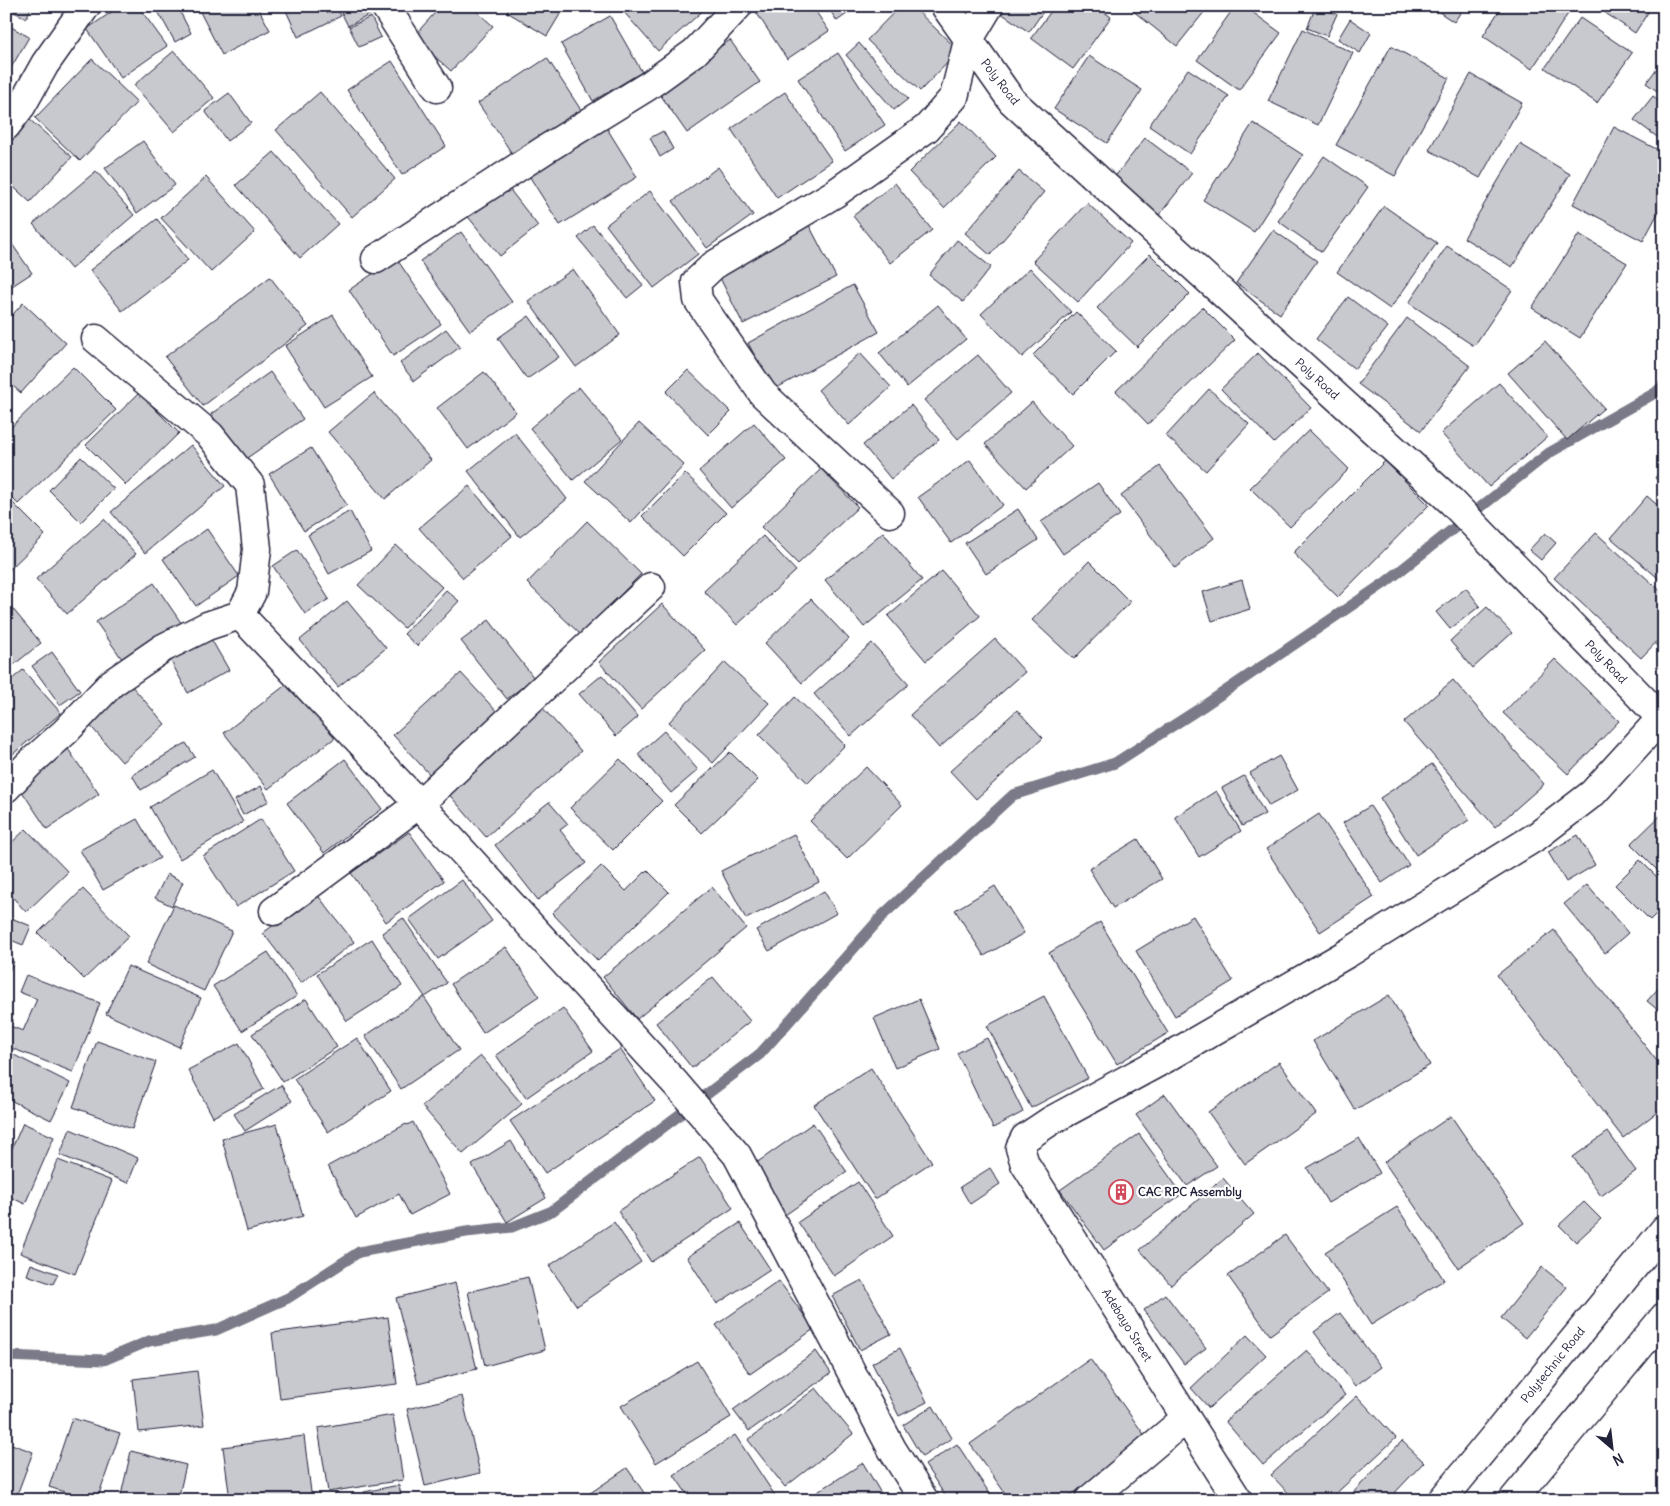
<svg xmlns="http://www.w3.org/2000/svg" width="1670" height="1506" font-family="Delius,sans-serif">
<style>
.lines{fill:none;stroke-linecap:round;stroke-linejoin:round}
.stream{stroke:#7a7a88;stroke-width:11}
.building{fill:#c8c8cf;stroke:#22223b}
.minor-casing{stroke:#22223b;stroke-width:31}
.major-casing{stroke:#22223b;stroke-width:31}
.minor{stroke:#fff;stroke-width:28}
.major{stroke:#fff;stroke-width:28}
.labels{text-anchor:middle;stroke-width:4.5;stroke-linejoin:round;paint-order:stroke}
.street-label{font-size:12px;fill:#22223b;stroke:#fff}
.poi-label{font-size:12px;font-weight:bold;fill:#22223b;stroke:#fff;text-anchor:start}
</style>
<rect width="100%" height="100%" fill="#fff"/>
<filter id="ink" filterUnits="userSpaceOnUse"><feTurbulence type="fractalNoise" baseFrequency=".02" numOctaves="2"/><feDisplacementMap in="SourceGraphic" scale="10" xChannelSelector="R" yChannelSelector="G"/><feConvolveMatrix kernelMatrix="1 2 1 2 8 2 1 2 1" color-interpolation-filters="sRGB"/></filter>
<g filter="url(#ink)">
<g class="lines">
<!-- stream -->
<polyline class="stream" points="6,1356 104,1360 149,1341 216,1330 288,1298 359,1252 466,1232 512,1227 552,1211 760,1054 884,914 1013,795 1115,763 1202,707 1386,582 1549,453 1655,393 1664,385"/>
</g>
<!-- building -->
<g class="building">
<polygon points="6,6 32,6 26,18 6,8"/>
<polygon points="120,6 138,6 167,46 121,78 87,29"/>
<polygon points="155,6 177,6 191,33 175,42"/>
<polygon points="197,6 257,6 270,30 222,55"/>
<polygon points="284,6 336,6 341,16 298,37"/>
<polygon points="343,6 372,6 375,12 348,26 339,8"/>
<polygon points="406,6 419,6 415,12"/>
<polygon points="441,6 471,6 493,26 451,71 413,37"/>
<polygon points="511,6 565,6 547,36 507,12"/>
<polygon points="627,6 708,6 658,51 623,11"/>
<polygon points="752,6 812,6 829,31 787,59"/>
<polygon points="827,6 858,6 837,21"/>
<polygon points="900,6 912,6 959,51 920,91 867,40"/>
<polygon points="1002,6 1047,6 1029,32 998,11"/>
<polygon points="1055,6 1096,6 1111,17 1073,69 1031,38"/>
<polygon points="1135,6 1209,6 1177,46 1132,10"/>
<polygon points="1235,6 1244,6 1281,33 1239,90 1197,60"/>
<polygon points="1316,6 1337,14 1327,36 1307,28"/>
<polygon points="1430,6 1465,6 1454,22"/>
<polygon points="1502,6 1573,6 1532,69 1483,36"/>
<polygon points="1595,6 1652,6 1635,33"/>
<polygon points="610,16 642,72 593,101 561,44"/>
<polygon points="371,17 381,37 359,47 349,27"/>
<polygon points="1580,18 1632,53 1597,103 1545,68"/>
<polygon points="1350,19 1371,33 1360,53 1338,39"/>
<polygon points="6,24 29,37 8,73 6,73"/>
<polygon points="1303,29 1353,53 1318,125 1268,101"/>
<polygon points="730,40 760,82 687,133 657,90"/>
<polygon points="859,43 908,99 894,110 846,55"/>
<polygon points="1391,46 1449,78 1395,176 1336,145"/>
<polygon points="174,51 214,98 174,132 134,85"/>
<polygon points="838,53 885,125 845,151 798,79"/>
<polygon points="1089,56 1142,90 1107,143 1054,109"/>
<polygon points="547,58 581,110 513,155 478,103"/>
<polygon points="92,59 137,102 80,161 35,118"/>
<polygon points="1664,59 1664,96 1646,83"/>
<polygon points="392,61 446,146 402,175 347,90"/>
<polygon points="1188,69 1229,96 1190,154 1149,126"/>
<polygon points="1471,74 1522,103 1480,178 1429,150"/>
<polygon points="320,92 395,179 352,217 276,130"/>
<polygon points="785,92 832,161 777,198 731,129"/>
<polygon points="229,93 251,123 227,141 205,111"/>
<polygon points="1653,96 1664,104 1664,142 1634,120"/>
<polygon points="29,119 72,157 30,202 6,180 6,143"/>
<polygon points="961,121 996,157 944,208 909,172"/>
<polygon points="603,122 637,177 560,225 526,171"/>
<polygon points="1253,123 1303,155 1254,232 1203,200"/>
<polygon points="1614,127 1664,153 1664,202 1643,241 1573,204"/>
<polygon points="663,131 673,149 660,157 650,138"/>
<polygon points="1145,138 1192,173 1156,219 1110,183"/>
<polygon points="143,141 175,185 137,213 105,168"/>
<polygon points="1520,144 1570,174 1512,267 1464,238"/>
<polygon points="274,152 338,224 300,258 236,185"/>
<polygon points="1324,156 1368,187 1322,252 1278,221"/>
<polygon points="718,167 753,215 707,248 673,201"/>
<polygon points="96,171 134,215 71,269 33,224"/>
<polygon points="1019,171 1044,192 990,255 965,233"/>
<polygon points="206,177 255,232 211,272 161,218"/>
<polygon points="504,182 538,226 500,256 465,213"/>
<polygon points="895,183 932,230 890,263 853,216"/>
<polygon points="650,191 698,254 654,288 606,225"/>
<polygon points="1087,203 1131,243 1078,302 1033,261"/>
<polygon points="1384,206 1437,243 1390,309 1337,272"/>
<polygon points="157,219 188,260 122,311 90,270"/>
<polygon points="593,225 643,285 627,298 578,238"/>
<polygon points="809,225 836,277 743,324 717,272"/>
<polygon points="1273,230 1317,261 1280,314 1236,283"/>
<polygon points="461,232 512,302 470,331 420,261"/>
<polygon points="1579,234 1627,263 1580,338 1532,308"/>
<polygon points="957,240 991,267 963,302 929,275"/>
<polygon points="12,244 32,273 6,290 6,249"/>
<polygon points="1447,246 1512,290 1474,346 1409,303"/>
<polygon points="1150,254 1190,294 1137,347 1097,308"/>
<polygon points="396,258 441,324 393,356 349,290"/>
<polygon points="1030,268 1071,312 1022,357 981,314"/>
<polygon points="573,269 620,335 576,367 528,301"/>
<polygon points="270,277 308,326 203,406 165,357"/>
<polygon points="853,285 879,332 773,390 748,343"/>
<polygon points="1348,297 1388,327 1355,369 1316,339"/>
<polygon points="23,303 66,343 21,393 6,380 6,322"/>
<polygon points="938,305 966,339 907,387 879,353"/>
<polygon points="1202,307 1235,340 1148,424 1116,391"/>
<polygon points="1076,312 1116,351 1073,394 1033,355"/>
<polygon points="333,315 372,377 324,407 285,346"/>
<polygon points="529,316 559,357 527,379 498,338"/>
<polygon points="1407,318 1470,366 1421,431 1358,384"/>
<polygon points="446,329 460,347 414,381 400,363"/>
<polygon points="1545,341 1604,408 1567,440 1508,373"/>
<polygon points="860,353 891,387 849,425 818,390"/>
<polygon points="1258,353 1311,408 1274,443 1221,389"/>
<polygon points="978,355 1011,393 958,439 924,400"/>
<polygon points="73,367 116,410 18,504 6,492 6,432"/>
<polygon points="688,370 731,412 708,435 666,392"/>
<polygon points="270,372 303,419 244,460 211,414"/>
<polygon points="484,372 516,412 468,449 437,408"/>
<polygon points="1499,383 1547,437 1489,487 1441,433"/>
<polygon points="579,387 622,439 573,480 530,428"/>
<polygon points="1209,389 1249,424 1206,471 1166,436"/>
<polygon points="139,393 179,433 126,485 86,445"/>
<polygon points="374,393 431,460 385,499 328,432"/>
<polygon points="1032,402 1072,446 1026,488 985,444"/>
<polygon points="911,405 939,440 891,479 863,445"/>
<polygon points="639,423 684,465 631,523 585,481"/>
<polygon points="754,423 786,460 731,508 699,471"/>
<polygon points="1309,430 1349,469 1290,527 1250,488"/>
<polygon points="515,433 567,499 520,537 468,471"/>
<polygon points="191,445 225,486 145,553 111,512"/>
<polygon points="311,448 347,505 304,531 269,474"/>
<polygon points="81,457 114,489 81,522 49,490"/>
<polygon points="970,460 1003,505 951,543 918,497"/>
<polygon points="1385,461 1429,505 1338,597 1293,553"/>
<polygon points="1160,466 1214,538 1175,568 1121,496"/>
<polygon points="1664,466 1664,485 1655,478"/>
<polygon points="821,469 858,507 798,564 761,527"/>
<polygon points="685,473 726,513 683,556 642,516"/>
<polygon points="1098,483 1120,515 1063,554 1041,522"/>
<polygon points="469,486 512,536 463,578 419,528"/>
<polygon points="6,496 45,535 6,573"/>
<polygon points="1647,496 1664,511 1664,583 1611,538"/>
<polygon points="1018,509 1038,540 986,574 965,543"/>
<polygon points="350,511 371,551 329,574 308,535"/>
<polygon points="104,519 136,554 67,614 36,579"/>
<polygon points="587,521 641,574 581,635 527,583"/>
<polygon points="207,529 239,576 196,606 163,559"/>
<polygon points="883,532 922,580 864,627 825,580"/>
<polygon points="1545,533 1556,543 1541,560 1529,550"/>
<polygon points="1596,533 1664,594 1664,634 1641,658 1554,578"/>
<polygon points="763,536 796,571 737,625 704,591"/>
<polygon points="396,545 442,587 404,628 358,585"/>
<polygon points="297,550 329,599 305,614 273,566"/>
<polygon points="1089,561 1130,602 1074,659 1032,620"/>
<polygon points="942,571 980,616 926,661 888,616"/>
<polygon points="1242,580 1250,609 1212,621 1203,592"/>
<polygon points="154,583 184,627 127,666 96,622"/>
<polygon points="1466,588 1480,606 1450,629 1436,612"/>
<polygon points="446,590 459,601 417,646 404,634"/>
<polygon points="811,599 849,639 802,683 765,643"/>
<polygon points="347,601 386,648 338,687 300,640"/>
<polygon points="7,602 41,643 6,671 6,603"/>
<polygon points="662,604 705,650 641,709 599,662"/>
<polygon points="1487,607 1512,633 1473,668 1450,641"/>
<polygon points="489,620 534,678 507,699 461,641"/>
<polygon points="207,632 229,670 188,693 167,654"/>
<polygon points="995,639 1025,672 939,748 910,715"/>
<polygon points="872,643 909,684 851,736 814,694"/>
<polygon points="52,652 80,691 60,705 32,666"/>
<polygon points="1555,659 1619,721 1568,774 1503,713"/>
<polygon points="725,662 769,703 713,763 669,722"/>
<polygon points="23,670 61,713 6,760 6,684"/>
<polygon points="461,673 499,714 431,776 393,735"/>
<polygon points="602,675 638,717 616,736 579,694"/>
<polygon points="292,680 336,737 268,789 224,733"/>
<polygon points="1453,680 1544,784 1495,827 1404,722"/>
<polygon points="130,684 165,724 122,762 87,722"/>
<polygon points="795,697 845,745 808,783 759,735"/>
<polygon points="541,706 581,751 486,837 446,791"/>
<polygon points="1017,710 1043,738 976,799 950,771"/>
<polygon points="664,731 698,770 671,793 638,754"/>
<polygon points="186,743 195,757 141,790 132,775"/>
<polygon points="68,749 99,794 47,829 17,784"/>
<polygon points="730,752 758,780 702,833 674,805"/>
<polygon points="1279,756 1298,790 1269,806 1250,773"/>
<polygon points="345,759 382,809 324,853 287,803"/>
<polygon points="620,759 662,801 613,850 570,808"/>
<polygon points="1432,764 1469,820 1416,855 1380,798"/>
<polygon points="866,767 902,805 847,859 810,821"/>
<polygon points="212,770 243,822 180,859 150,807"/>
<polygon points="1244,776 1265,814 1242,826 1222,788"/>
<polygon points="261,786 269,801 243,815 235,800"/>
<polygon points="1216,791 1241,831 1199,857 1175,817"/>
<polygon points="549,802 568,824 560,830 586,863 538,900 495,845"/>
<polygon points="1370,806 1409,865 1382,883 1343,823"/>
<polygon points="1664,812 1664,877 1631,844"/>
<polygon points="1319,814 1374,897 1320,932 1266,849"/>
<polygon points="137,819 160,858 103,890 80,850"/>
<polygon points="261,819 294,871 236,907 203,856"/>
<polygon points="26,829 68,872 26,912 6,890 6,848"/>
<polygon points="409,832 444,881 386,922 351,873"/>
<polygon points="794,834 819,882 746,919 721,871"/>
<polygon points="1578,835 1595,865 1566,882 1548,852"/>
<polygon points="1138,839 1162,879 1113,908 1089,869"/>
<polygon points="1640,860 1664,884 1664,906 1650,920 1615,885"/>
<polygon points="601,866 626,891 647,870 669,892 598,961 552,913"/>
<polygon points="167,874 183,882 172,906 155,898"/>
<polygon points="462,880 492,921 438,959 409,919"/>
<polygon points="1587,885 1628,933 1605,953 1564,904"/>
<polygon points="995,886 1024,933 984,956 955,910"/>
<polygon points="712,887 746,928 637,1019 603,977"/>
<polygon points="83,889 129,936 84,979 38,933"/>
<polygon points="824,891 837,913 769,951 756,930"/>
<polygon points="316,893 354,942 301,983 263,933"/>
<polygon points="174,905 232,931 204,991 146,964"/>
<polygon points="6,916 31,926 23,945 6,938"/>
<polygon points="1193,916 1233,981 1175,1016 1136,951"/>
<polygon points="403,918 447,983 425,997 382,933"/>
<polygon points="1100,922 1168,1033 1117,1064 1049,953"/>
<polygon points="1554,930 1664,1070 1664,1107 1623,1138 1497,975"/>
<polygon points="372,939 402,986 347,1021 317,974"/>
<polygon points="506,947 539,996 483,1033 451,984"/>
<polygon points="268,952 297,996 242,1031 213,986"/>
<polygon points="6,958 14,962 6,976"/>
<polygon points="128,966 201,998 179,1047 106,1014"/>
<polygon points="26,975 100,1003 73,1072 6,1046 6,1035 10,1026 23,1031 37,999 19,992"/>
<polygon points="713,977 750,1021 692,1068 656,1023"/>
<polygon points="1664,982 1664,1015 1647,1001"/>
<polygon points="1389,995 1430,1065 1355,1110 1313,1041"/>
<polygon points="1044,996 1088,1078 1031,1108 987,1026"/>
<polygon points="424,997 459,1050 401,1089 365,1036"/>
<polygon points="306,999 337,1047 283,1082 252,1034"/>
<polygon points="919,999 940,1049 895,1068 874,1018"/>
<polygon points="563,1008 593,1051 526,1098 496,1055"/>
<polygon points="357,1038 391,1091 328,1132 294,1079"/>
<polygon points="987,1038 1023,1112 993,1128 957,1053"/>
<polygon points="97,1041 156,1062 132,1129 73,1107"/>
<polygon points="239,1043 264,1089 213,1117 188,1070"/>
<polygon points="620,1049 655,1101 545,1173 510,1121"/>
<polygon points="6,1051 70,1083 51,1120 6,1098"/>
<polygon points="481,1056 522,1104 463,1154 422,1106"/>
<polygon points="1279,1062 1316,1114 1245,1164 1208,1112"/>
<polygon points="871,1068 932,1162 875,1199 814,1105"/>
<polygon points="281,1085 292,1101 245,1131 234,1114"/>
<polygon points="1165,1094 1217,1166 1187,1186 1136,1115"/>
<polygon points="1451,1116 1524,1223 1458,1268 1384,1162"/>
<polygon points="413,1122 450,1194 410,1215 399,1194 356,1218 328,1166 406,1124 407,1125"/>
<polygon points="23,1123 54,1137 25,1204 6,1195 6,1162"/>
<polygon points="813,1123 847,1172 785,1215 752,1166"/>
<polygon points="277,1124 303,1216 247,1231 222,1139"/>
<polygon points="70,1129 138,1158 128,1183 60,1155"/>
<polygon points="1608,1132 1636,1171 1601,1196 1573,1157"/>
<polygon points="1139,1134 1182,1194 1104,1250 1060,1190"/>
<polygon points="1359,1138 1380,1173 1328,1203 1307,1168"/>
<polygon points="511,1141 546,1198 507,1222 472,1165"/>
<polygon points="700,1157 733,1208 651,1262 618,1211"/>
<polygon points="58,1160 112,1181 75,1274 20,1253"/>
<polygon points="990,1168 1000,1184 970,1204 960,1187"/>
<polygon points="1223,1178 1254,1214 1171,1285 1140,1250"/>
<polygon points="858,1182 893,1236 834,1276 798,1222"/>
<polygon points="1584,1202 1601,1219 1576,1242 1559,1225"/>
<polygon points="1397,1207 1444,1280 1371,1325 1325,1252"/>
<polygon points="614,1222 641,1262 577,1306 549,1266"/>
<polygon points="740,1223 770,1269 717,1304 687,1257"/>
<polygon points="1285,1235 1328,1293 1270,1335 1228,1276"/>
<polygon points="31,1264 58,1274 53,1284 27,1275"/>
<polygon points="1542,1267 1567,1287 1525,1338 1501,1318"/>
<polygon points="528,1277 545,1350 485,1366 468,1292"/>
<polygon points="862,1280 891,1334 860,1350 832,1296"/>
<polygon points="779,1281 814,1329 750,1374 716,1325"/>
<polygon points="455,1283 477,1369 418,1384 396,1298"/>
<polygon points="1165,1294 1206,1348 1184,1364 1144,1310"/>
<polygon points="1340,1313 1381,1367 1355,1386 1314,1332"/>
<polygon points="388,1317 397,1384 280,1399 272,1333"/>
<polygon points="1247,1335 1266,1355 1209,1408 1191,1388"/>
<polygon points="900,1348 927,1402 899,1416 872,1363"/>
<polygon points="1307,1350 1345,1395 1263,1465 1225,1421"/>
<polygon points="816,1351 831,1373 749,1431 733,1410"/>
<polygon points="1090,1359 1148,1440 1064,1500 1010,1500 970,1444"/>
<polygon points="697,1361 731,1417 656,1463 621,1406"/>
<polygon points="197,1371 204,1425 139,1432 133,1379"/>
<polygon points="816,1388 853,1434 785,1487 748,1440"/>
<polygon points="462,1396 480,1473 425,1486 407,1409"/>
<polygon points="1357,1396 1396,1438 1329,1500 1295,1500 1271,1475"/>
<polygon points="933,1406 952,1438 922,1457 903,1425"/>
<polygon points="393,1415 403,1480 328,1492 318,1428"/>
<polygon points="72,1418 120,1433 97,1500 89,1500 49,1487"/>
<polygon points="735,1435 778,1500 691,1500 674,1475"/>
<polygon points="304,1436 312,1500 230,1500 223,1447"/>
<polygon points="1402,1441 1424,1462 1388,1500 1346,1500"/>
<polygon points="6,1442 33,1452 15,1500 6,1500"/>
<polygon points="957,1444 994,1500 948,1500 925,1465"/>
<polygon points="131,1451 186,1465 178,1500 120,1500"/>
<polygon points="863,1463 885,1500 805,1500"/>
<polygon points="627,1468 649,1500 580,1500"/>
<polygon points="399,1485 402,1500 365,1500 364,1492"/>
<polygon points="38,1494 52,1500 36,1500"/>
<polygon points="475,1495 476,1500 455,1500 454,1498"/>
</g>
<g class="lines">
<defs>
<g id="minor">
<polyline points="385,6 437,88"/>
<polyline points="945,6 1012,101 1452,502 1664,721"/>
<polyline points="6,126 22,105 45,64 86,6"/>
<polyline points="376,259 546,149 648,86 695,52 738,6"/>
<polyline points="890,513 763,394 698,300 696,282 714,265 834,194 927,128 954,97 968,41 989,6"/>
<polyline points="240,615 419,804 676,1084 737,1155 892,1449 924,1500"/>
<polyline points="6,788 29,764 65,732 112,683 163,648 207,626 240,615 252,592 257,549 250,485 210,435 96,339"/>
<polyline points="274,911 419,804 651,587"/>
<polyline points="1089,1500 1186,1418"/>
<polyline points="1238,1500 1025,1164 1020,1148 1025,1138 1052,1120 1170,1056 1348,953 1537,836 1593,793 1664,715"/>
</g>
<g id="major">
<polyline points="1442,1500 1664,1230"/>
<polyline points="1513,1500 1664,1317"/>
</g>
</defs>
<!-- minor casing -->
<use href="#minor" class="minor-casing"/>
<!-- major casing -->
<use href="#major" class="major-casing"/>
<!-- minor -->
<use href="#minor" class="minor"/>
<!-- major -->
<use href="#major" class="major"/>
</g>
</g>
<!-- icons -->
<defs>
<symbol id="building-ring" viewBox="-11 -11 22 22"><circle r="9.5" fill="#fff" stroke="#d1495b" stroke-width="1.5"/><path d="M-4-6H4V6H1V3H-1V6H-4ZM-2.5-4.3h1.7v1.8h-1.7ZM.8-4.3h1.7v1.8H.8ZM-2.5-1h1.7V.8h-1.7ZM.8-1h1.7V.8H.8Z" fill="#d1495b"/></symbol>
</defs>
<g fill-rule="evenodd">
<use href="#building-ring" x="1107" y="1178" width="28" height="28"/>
</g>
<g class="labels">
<!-- street labels -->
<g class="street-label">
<text transform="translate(1000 82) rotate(52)" y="4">Poly Road</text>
<text transform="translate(1317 379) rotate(42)" y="4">Poly Road</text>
<text transform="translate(1606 662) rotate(46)" y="4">Poly Road</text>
<text transform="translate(1127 1325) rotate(58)" y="4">Adebayo Street</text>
<text transform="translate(1553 1365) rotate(-51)" y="4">Polytechnic Road</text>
</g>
<!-- poi labels -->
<g class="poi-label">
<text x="1138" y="1196">CAC RPC Assembly</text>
</g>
</g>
<!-- margin -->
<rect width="1670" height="1506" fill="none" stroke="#fff" stroke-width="25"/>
<rect x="12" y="12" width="1645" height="1481" fill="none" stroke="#22223b" stroke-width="2" filter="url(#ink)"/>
<!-- north arrow -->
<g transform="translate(1612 1448) rotate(152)" stroke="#ffffff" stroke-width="4" paint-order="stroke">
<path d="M0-4L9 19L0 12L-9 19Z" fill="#22223b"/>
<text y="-8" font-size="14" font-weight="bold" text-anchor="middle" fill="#22223b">N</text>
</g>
</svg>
